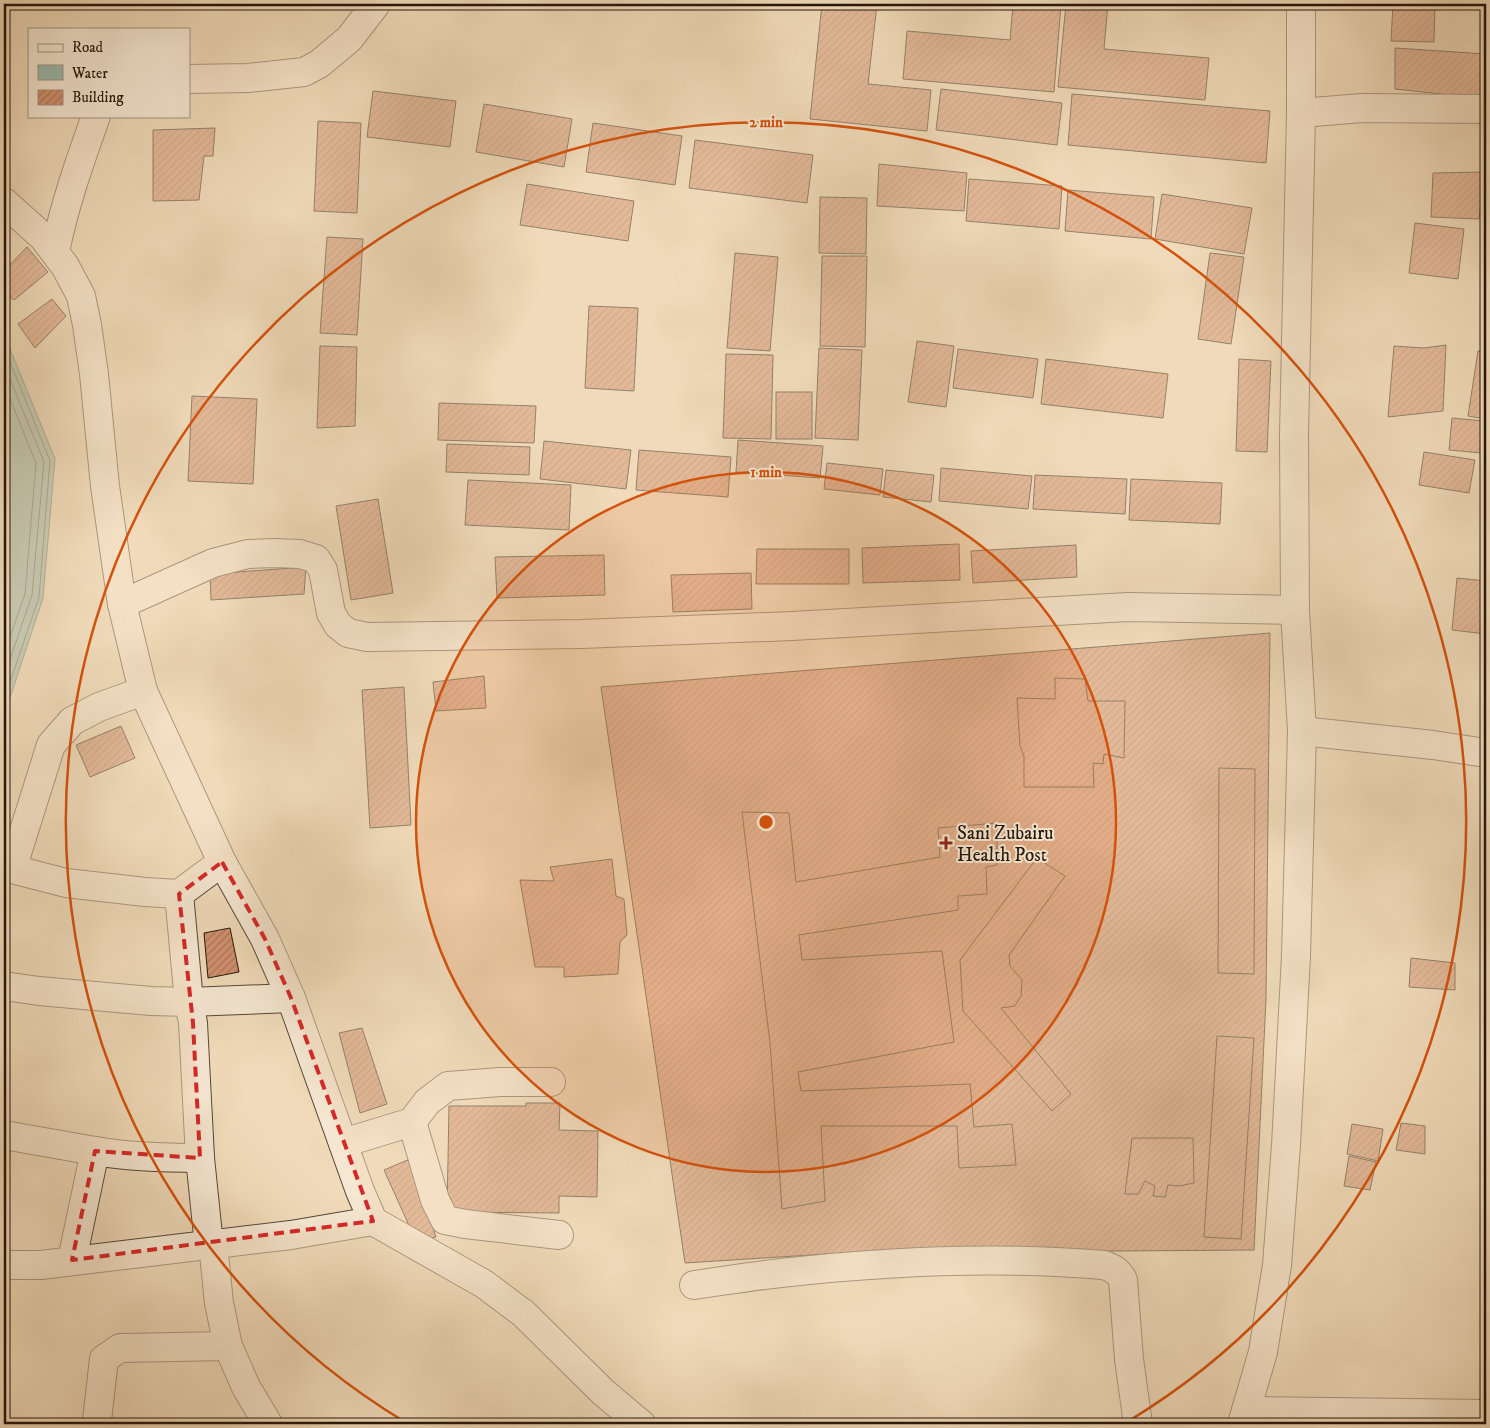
<svg xmlns="http://www.w3.org/2000/svg" width="1490" height="1428" font-family="'IM FELL DW Pica',serif">
<style>
.water{fill:#9abbaf;stroke:#6b796d}
.lines{fill:none;stroke-linecap:round;stroke-linejoin:round}
.shore{stroke:#5f685c;stroke-width:1}
.building{fill:url(#building-hatch);stroke:#24160a}
.minor-casing{stroke:#574736;stroke-width:30}
.minor{stroke:#f5e7d2;stroke-width:28}
.marked{fill:none;stroke:#d62828;stroke-width:4;stroke-dasharray:10 6;stroke-linejoin:round}
.ring{fill:none;stroke:#d4520c;stroke-width:2.5}
.poi-dot{fill:#8f2418;stroke:#f5e7d2;stroke-width:2}
.labels{text-anchor:middle;stroke-width:4;stroke-linejoin:round;paint-order:stroke}
.poi-label{font-size:19px;fill:#24160a;stroke:#f5e7d2;text-anchor:start}
.centre{fill:#d4520c;stroke:#f5e7d2;stroke-width:2.5}
.ring-label{font-size:15px;text-anchor:middle;font-weight:bold;fill:#d4520c;stroke:#f5e7d2;stroke-width:4;stroke-linejoin:round;paint-order:stroke}
</style>
<defs>
<pattern id="building-hatch" width="6" height="6" patternUnits="userSpaceOnUse" patternTransform="scale(1.25)"><rect width="6" height="6" fill="#d39170"/><path d="M-1 1l2-2M0 6l6-6M5 7l2-2" fill="none" stroke="#ab755a"/></pattern>
</defs>
<rect width="100%" height="100%" fill="#f0dab9"/>
<filter id="stains"><feTurbulence type="fractalNoise" baseFrequency=".004" numOctaves="4"/><feColorMatrix values="0 0 0 0 .2 0 0 0 0 .09 0 0 0 0 .02 0 0 0 .5 -.17"/></filter>
<radialGradient id="worn" r=".72"><stop offset=".6" stop-color="#630" stop-opacity="0"/><stop offset="1" stop-color="#630" stop-opacity=".3"/></radialGradient>
<!-- water -->
<polygon class="water" points="4,334 55,459 43,598 6,710 4,709"/>
<g class="lines">
<!-- shore -->
<g class="shore">
<polyline points="4,347 50,461 39,597 4,700"/>
<polyline points="4,364 44,462 32,595 4,677"/>
<polyline points="4,384 36,463 25,594 4,654"/>
</g>
</g>
<!-- building -->
<g class="building">
<polygon points="822,4 877,4 868,84 931,90 927,131 810,119"/>
<polygon points="1013,4 1061,4 1054,92 903,79 907,31 1010,40"/>
<polygon points="1066,4 1108,4 1104,49 1209,58 1205,100 1058,87"/>
<polygon points="1393,4 1435,4 1434,42 1391,41"/>
<polygon points="1395,48 1486,54 1486,99 1395,89"/>
<polygon points="941,89 1062,103 1057,145 936,130"/>
<polygon points="373,91 456,101 450,147 367,137"/>
<polygon points="1072,94 1270,111 1266,163 1068,145"/>
<polygon points="484,104 572,119 564,167 476,152"/>
<polygon points="318,121 361,123 357,213 314,211"/>
<polygon points="593,123 682,136 675,185 586,172"/>
<polygon points="215,128 213,156 204,156 199,200 153,201 153,130"/>
<polygon points="695,140 813,155 807,203 689,188"/>
<polygon points="879,164 967,173 964,211 877,206"/>
<polygon points="1486,172 1486,202 1481,201 1479,219 1431,217 1433,173"/>
<polygon points="969,179 1062,186 1059,229 966,221"/>
<polygon points="527,184 634,201 628,241 520,225"/>
<polygon points="1068,190 1154,197 1151,239 1065,231"/>
<polygon points="1162,194 1252,208 1244,254 1155,239"/>
<polygon points="820,197 867,198 866,254 819,253"/>
<polygon points="1415,223 1464,229 1458,279 1409,273"/>
<polygon points="327,237 363,239 357,335 320,333"/>
<polygon points="27,247 48,272 14,300 4,292 4,271"/>
<polygon points="735,253 778,257 770,351 727,348"/>
<polygon points="1210,253 1244,257 1231,344 1198,339"/>
<polygon points="822,256 867,256 865,347 820,346"/>
<polygon points="52,299 66,316 35,348 18,324"/>
<polygon points="589,306 638,308 634,391 585,388"/>
<polygon points="917,341 954,346 946,407 908,402"/>
<polygon points="1446,345 1443,411 1388,417 1394,346 1424,348"/>
<polygon points="320,346 357,347 355,426 317,428"/>
<polygon points="819,348 862,350 858,440 815,438"/>
<polygon points="958,349 1038,359 1033,398 953,388"/>
<polygon points="1478,351 1486,352 1486,419 1468,416"/>
<polygon points="726,354 773,355 771,439 723,438"/>
<polygon points="1046,359 1168,374 1163,418 1041,404"/>
<polygon points="1239,359 1271,361 1267,452 1236,451"/>
<rect x="776" y="392" width="36" height="47"/>
<polygon points="192,396 257,399 253,484 188,481"/>
<polygon points="439,403 536,406 534,443 438,440"/>
<polygon points="1452,418 1484,421 1481,453 1449,450"/>
<polygon points="738,440 823,446 820,478 736,472"/>
<polygon points="544,441 631,450 626,489 540,479"/>
<polygon points="447,444 530,447 529,475 446,472"/>
<polygon points="639,450 731,457 728,497 636,490"/>
<polygon points="1424,452 1475,460 1469,493 1419,485"/>
<polygon points="827,463 883,469 880,495 824,489"/>
<polygon points="941,468 1032,476 1028,509 939,501"/>
<polygon points="886,470 934,475 931,502 883,497"/>
<polygon points="1035,475 1127,479 1125,514 1033,509"/>
<polygon points="1131,479 1222,483 1220,524 1129,520"/>
<polygon points="468,480 571,485 569,530 465,525"/>
<polygon points="378,499 393,593 351,600 336,506"/>
<polygon points="959,544 960,580 863,583 862,548"/>
<polygon points="1076,545 1077,577 973,583 971,551"/>
<polygon points="757,549 849,549 849,584 756,584"/>
<polygon points="604,555 605,595 497,598 495,557"/>
<polygon points="306,567 304,594 211,600 210,574"/>
<polygon points="751,573 752,609 673,612 671,575"/>
<polygon points="1457,578 1486,581 1486,634 1452,630"/>
<polygon points="1270,633 1266,999 1254,1250 842,1253 685,1263 601,687"/>
<polygon points="484,676 486,708 436,711 433,682"/>
<polygon points="1055,678 1085,679 1088,701 1125,701 1124,758 1104,754 1103,764 1093,763 1094,787 1024,787 1024,756 1020,746 1017,698 1055,699"/>
<polygon points="404,687 411,825 370,828 362,690"/>
<polygon points="121,726 135,758 90,777 76,745"/>
<polygon points="1219,768 1255,769 1254,974 1218,973"/>
<polygon points="742,812 789,813 796,882 940,857 938,828 997,823 997,865 986,867 987,894 958,896 958,910 799,935 802,960 942,951 954,1042 798,1072 801,1091 970,1084 974,1127 1012,1124 1016,1165 959,1168 957,1126 821,1126 825,1201 782,1209 770,1043"/>
<polygon points="1037,858 1065,876 1009,955 1010,966 1022,980 1021,996 1015,1006 1001,1008 1071,1094 1052,1111 963,1011 960,960"/>
<polygon points="612,859 616,896 624,899 627,935 620,942 618,974 564,977 564,967 535,967 520,880 554,881 550,867"/>
<polygon points="230,928 239,972 208,978 204,933"/>
<polygon points="1411,958 1455,963 1455,990 1409,987"/>
<polygon points="362,1028 387,1104 360,1113 339,1033"/>
<polygon points="1217,1036 1254,1038 1241,1239 1204,1237"/>
<polygon points="526,1103 560,1103 559,1130 598,1131 597,1197 559,1196 559,1213 447,1212 449,1106 526,1106"/>
<polygon points="1401,1123 1425,1126 1425,1154 1396,1150"/>
<polygon points="1352,1124 1383,1129 1378,1161 1347,1154"/>
<polygon points="1132,1138 1193,1138 1194,1183 1179,1186 1168,1185 1165,1197 1153,1196 1155,1186 1145,1181 1138,1194 1125,1194"/>
<polygon points="1349,1156 1376,1162 1370,1190 1344,1186"/>
<polygon points="410,1159 436,1237 416,1241 384,1170"/>
</g>
<g class="lines">
<defs>
<g id="minor">
<polyline points="189,79 248,78 304,72 319,64 349,39 376,4"/>
<polyline points="1301,113 1362,108 1486,109"/>
<polyline points="4,202 43,237 65,266 81,296 87,325 94,374 105,486 122,604 143,691 222,862 265,939 291,998 360,1191 373,1221 484,1284 524,1314 603,1392 641,1424"/>
<path d="M55,252C64,206 80,161 96,116"/>
<polyline points="122,604 213,563 248,554 275,553 300,554 316,559 323,570 331,613 338,625 348,633 367,637 581,634 792,626 1128,607 1295,610"/>
<polyline points="1302,731 1433,745 1486,753"/>
<polyline points="4,867 66,883 145,892 179,894 222,862"/>
<polyline points="12,869 51,745 72,721 99,707 143,691"/>
<polyline points="179,894 189,1002 193,1023 200,1158 209,1245"/>
<polyline points="4,986 39,991 151,1001 189,1002 291,998"/>
<polyline points="412,1122 435,1200 445,1220 465,1224 559,1235"/>
<path d="M4,1135C34,1140 65,1146 95,1151C130,1157 165,1158 200,1158"/>
<polyline points="343,1143 412,1122 427,1102 448,1086 500,1082 551,1082"/>
<polyline points="213,1244 219,1303 228,1346 246,1387 268,1424"/>
<polyline points="72,1260 95,1151"/>
<polyline points="4,1265 41,1265 124,1255 291,1235 373,1221"/>
<path d="M694,1285C723,1281 752,1276 781,1273C887,1261 997,1256 1104,1265C1113,1268 1118,1271 1123,1280L1129,1359L1138,1424"/>
<polyline points="1246,1411 1486,1414"/>
<polyline points="97,1420 104,1359 120,1348 228,1346"/>
<polyline points="1242,1424 1263,1352 1277,1265 1286,1145 1296,956 1302,731 1295,610 1294,435 1301,113 1301,4"/>
</g>
</defs>
<!-- minor casing -->
<use href="#minor" class="minor-casing"/>
<!-- minor -->
<use href="#minor" class="minor"/>
</g>
<!-- marked area -->
<path d="M0 0H1490V1428H0ZM222,862L265,939L291,998L373,1221L72,1260L95,1151L200,1158L193,1023L179,894Z" fill="#f0dab9" fill-opacity=".55" fill-rule="evenodd"/>
<path class="marked" d="M222,862L265,939L291,998L373,1221L72,1260L95,1151L200,1158L193,1023L179,894Z"/>
<!-- distance rings -->
<circle cx="766" cy="822" r="350" fill="#d4520c" fill-opacity=".12"/>
<g class="ring">
<circle cx="766" cy="822" r="350"/>
<path d="M405 1422A700 700 0 1 1 1127 1422"/>
</g>
<!-- markers -->
<path class="poi-dot" d="M943.5 835.5h5v5h5v5h-5v5h-5v-5h-5v-5h5z"/>
<g class="labels">
<!-- poi labels -->
<g class="poi-label">
<text x="957" y="839">Sani Zubairu<tspan x="957" dy="22">Health Post</tspan></text>
</g>
</g>
<circle cx="766" cy="822" r="8" class="centre"/>
<g class="ring-label">
<text x="766" y="127">2 min</text>
<text x="766" y="477">1 min</text>
</g>
<!-- margin -->
<rect width="1490" height="1428" fill="none" stroke="#f0dab9" stroke-width="20"/>
<rect x="5" y="5" width="1480" height="1418" fill="none" stroke="#24160a" stroke-width="2.5"/>
<rect x="10" y="10" width="1470" height="1408" fill="none" stroke="#24160a"/>
<!-- legend -->
<rect x="28" y="28" width="162" height="90" fill="#f5e7d2" stroke="#a19382"/>
<rect x="38" y="44" width="25" height="8" fill="#f5e7d2" stroke="#a19382"/>
<text x="72" y="52" font-size="15" fill="#24160a">Road</text>
<rect x="38" y="65" width="25" height="15" fill="#9abbaf" stroke="#a19382"/>
<text x="72" y="78" font-size="15" fill="#24160a">Water</text>
<rect x="38" y="90" width="25" height="15" fill="url(#building-hatch)" stroke="#a19382"/>
<text x="72" y="102" font-size="15" fill="#24160a">Building</text>
<rect width="100%" height="100%" filter="url(#stains)"/>
<rect width="100%" height="100%" fill="url(#worn)"/>
</svg>
